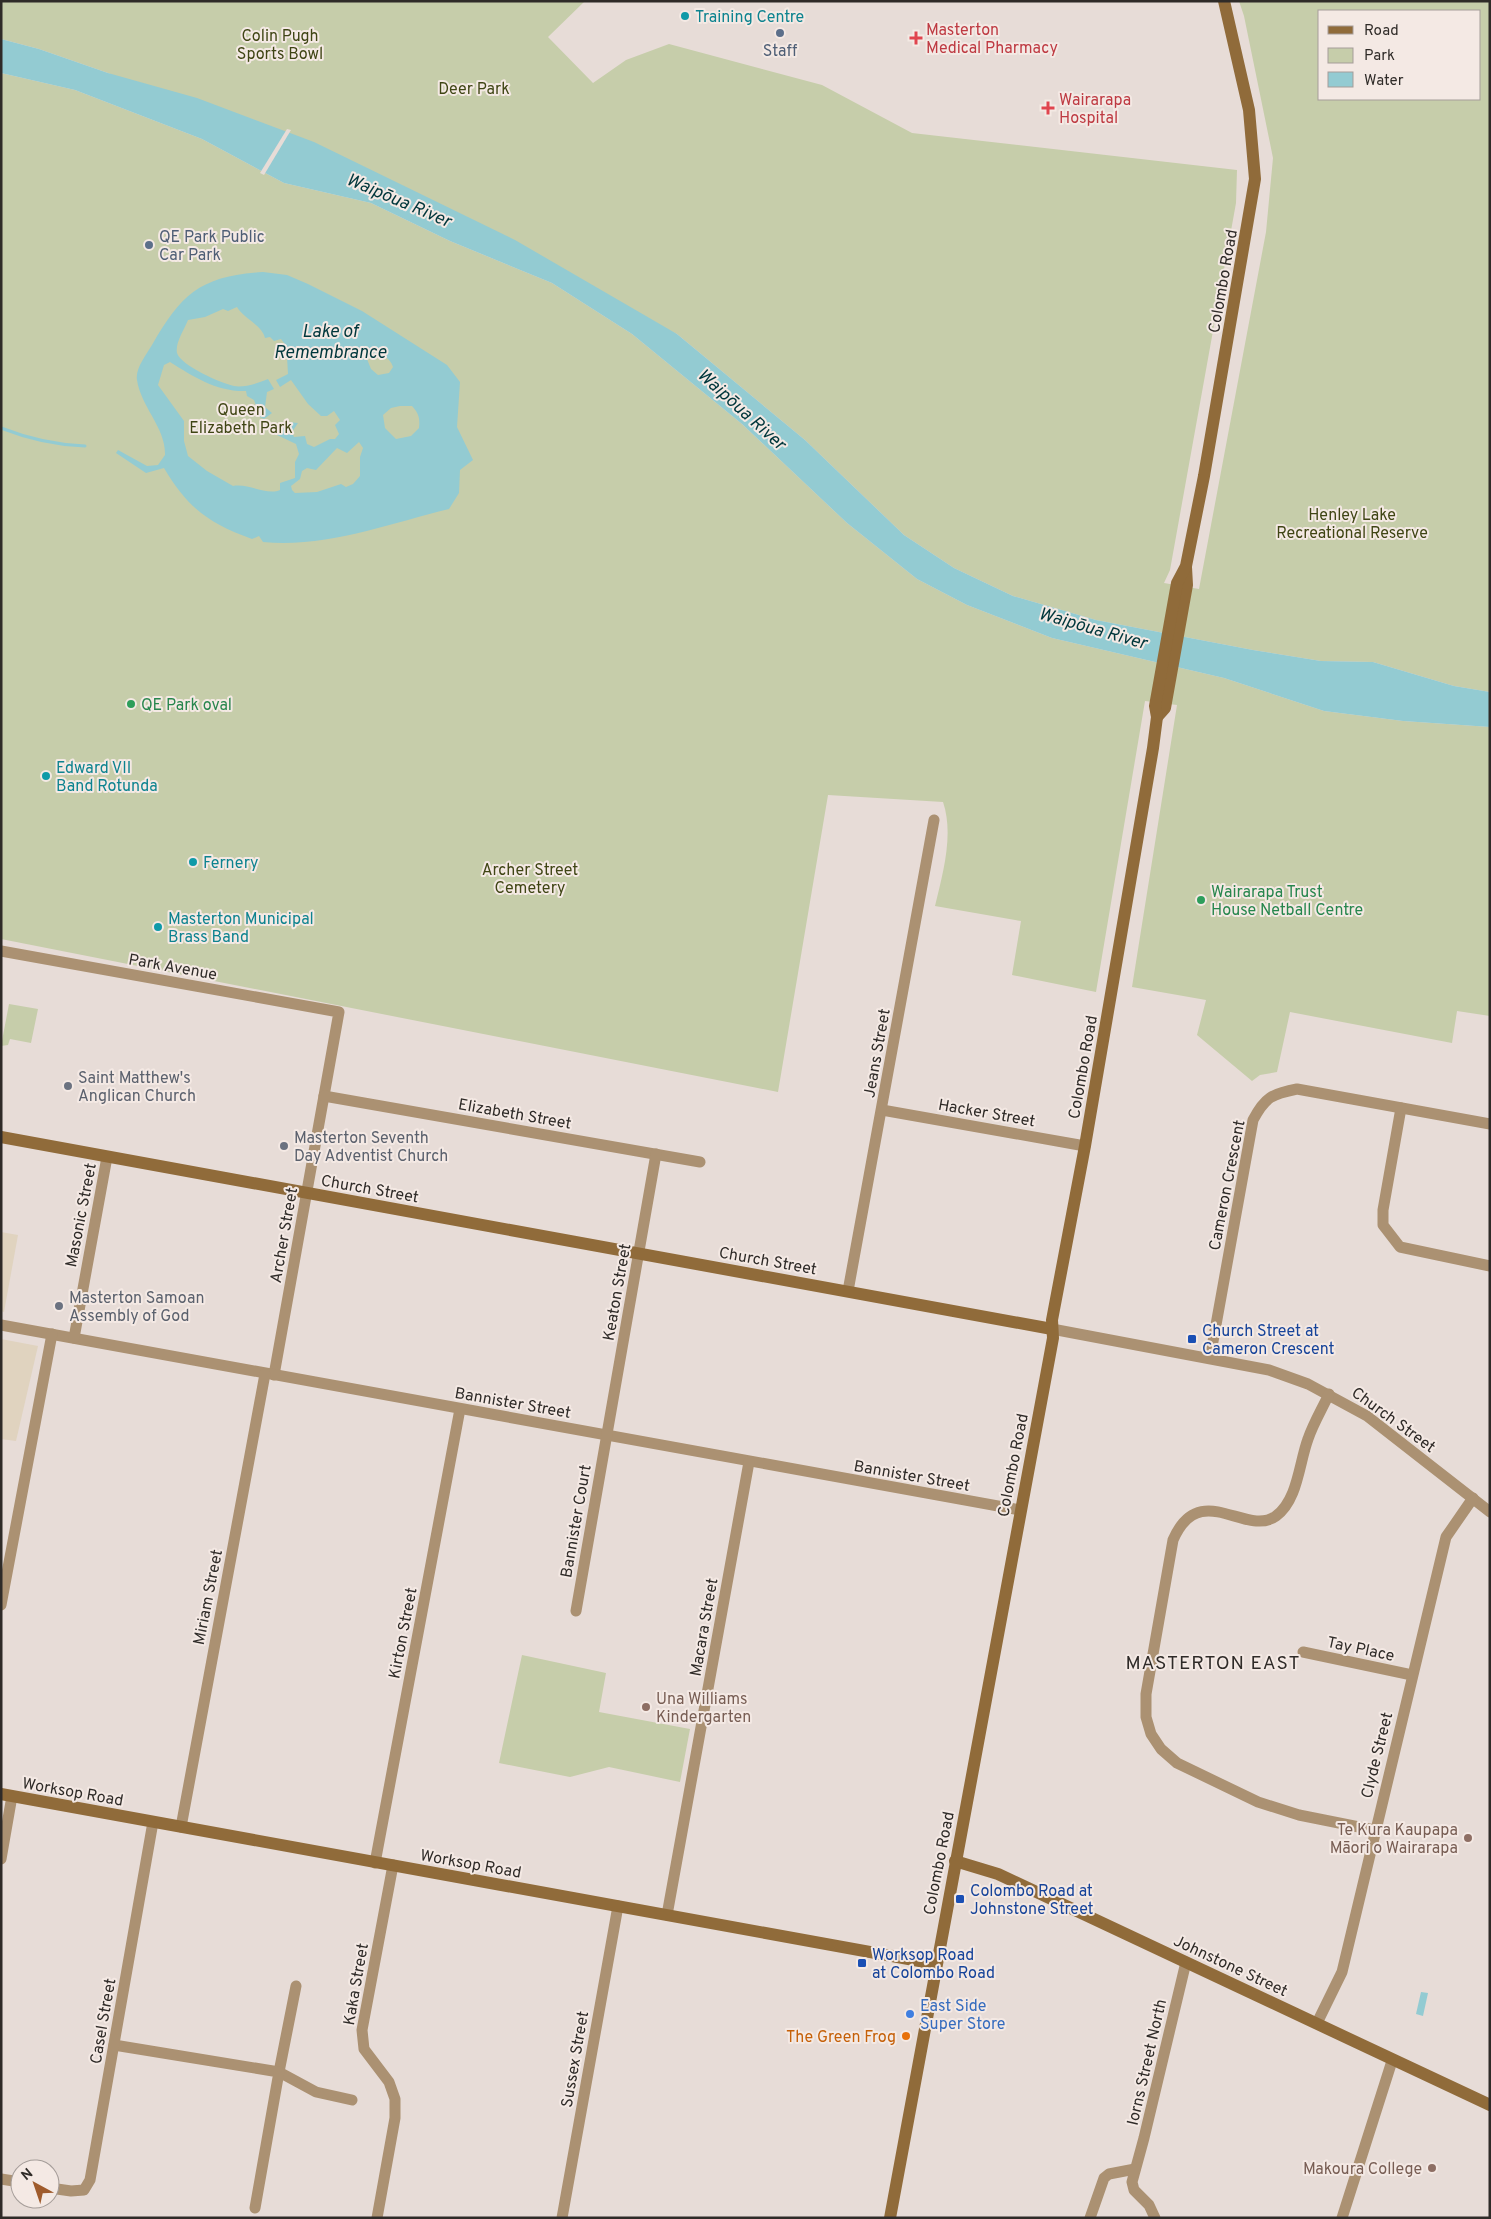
<svg xmlns="http://www.w3.org/2000/svg" width="1491" height="2219" font-family="Overpass,sans-serif">
<style>
.commercial{fill:#e0d3bf}
.green{fill:#c6cdaa;fill-rule:evenodd}
.water{fill:#93cbd2;fill-rule:evenodd}
.pier{fill:#e7dcd7}
.lines{fill:none;stroke-linecap:round;stroke-linejoin:round}
.stream{stroke:#93cbd2;stroke-width:3}
.street{stroke:#ab9172;stroke-width:11}
.secondary{stroke:#906b3a;stroke-width:12}
.culture-dot{fill:#0f9aa8;stroke:#f4e9e4;stroke-width:2}
.service-dot{fill:#5c6f8a;stroke:#f4e9e4;stroke-width:2}
.health-dot{fill:#e0444e;stroke:#f4e9e4;stroke-width:2}
.leisure-dot{fill:#2e9e5b;stroke:#f4e9e4;stroke-width:2}
.worship-dot{fill:#6b7280;stroke:#f4e9e4;stroke-width:2}
.transit-dot{fill:#1a4fb4;stroke:#f4e9e4;stroke-width:2}
.education-dot{fill:#8d6e63;stroke:#f4e9e4;stroke-width:2}
.shop-dot{fill:#3f7fe0;stroke:#f4e9e4;stroke-width:2}
.food-dot{fill:#e8710a;stroke:#f4e9e4;stroke-width:2}
.labels{text-anchor:middle;stroke-width:4;stroke-linejoin:round;paint-order:stroke}
.culture-label{font-size:16px;fill:#0d838f;stroke:#f4e9e4;text-anchor:start}
.health-label{font-size:16px;fill:#be3a42;stroke:#f4e9e4;text-anchor:start}
.park-label{font-size:16px;fill:#3f4514;stroke:#f4e9e4}
.service-label{font-size:16px;fill:#4e5e75;stroke:#f4e9e4}
.street-label{font-size:16px;fill:#2f2b28;stroke:#f4e9e4}
.leisure-label{font-size:16px;fill:#27864d;stroke:#f4e9e4;text-anchor:start}
.worship-label{font-size:16px;fill:#5b616d;stroke:#f4e9e4;text-anchor:start}
.transit-label{font-size:16px;fill:#164399;stroke:#f4e9e4;text-anchor:start}
.education-label{font-size:16px;fill:#785e54;stroke:#f4e9e4;text-anchor:end}
.shop-label{font-size:16px;fill:#366cbe;stroke:#f4e9e4;text-anchor:start}
.food-label{font-size:16px;fill:#c56008;stroke:#f4e9e4;text-anchor:end}
.water-label{font-size:18px;font-style:italic;fill:#00373c;stroke:#f4e9e4}
.quarter-label{font-size:19px;letter-spacing:1px;fill:#2f2b28;stroke:#f4e9e4}
</style>
<rect width="100%" height="100%" fill="#e7dcd7"/>
<!-- commercial -->
<g class="commercial">
<polygon points="1,1232 18,1235 4,1312 1,1311"/>
<polygon points="1,1339 38,1346 16,1441 1,1439"/>
</g>
<!-- green -->
<g class="green">
<path d="M1,1H585L548,37L593,83L626,60L669,44L822,85L912,133L1237,170L1236,203L1170,570L1164,583L1199,589L1266,232L1273,158L1244,16L1239,1H1490V692L1454,686L1373,662L1321,661L1253,650L1096,620L1013,596L954,568L904,535L805,440L677,334L108,73L39,49L1,39ZM1320,11H1480V99H1320Z"/>
<path d="M1,73L75,90L202,139L284,183L371,203L450,241L552,283L632,334L742,424L847,523L917,579L967,605L1052,638L1224,678L1324,711L1403,721L1490,727V1016L1457,1011L1452,1043L1290,1012L1277,1072L1260,1075L1252,1081L1197,1035L1206,1000L1132,987L1177,705L1145,701L1096,992L1012,975L1021,921L935,906C943,873 954,834 943,802L828,795L778,1092L1,939Z"/>
<polygon points="9,1004 38,1009 31,1043 10,1039 8,1045 1,1046"/>
<polygon points="522,1655 606,1673 599,1712 690,1729 680,1782 609,1767 570,1777 499,1763"/>
</g>
<!-- water -->
<g class="water">
<polygon points="1,39 39,49 108,73 197,98 314,142 515,240 677,334 805,440 904,535 954,568 1013,596 1096,620 1253,650 1321,661 1373,662 1454,686 1490,692 1490,727 1403,721 1324,711 1224,678 1052,638 967,605 917,579 847,523 742,424 632,334 552,283 450,241 371,203 284,183 202,139 75,90 1,73"/>
<path d="M263,272L287,275L308,284L362,311L447,365L460,382L457,427L473,460L460,470L459,493L449,509C388,524 326,548 263,542L259,536L252,539C208,523 188,508 164,468L146,473L116,453L118,450L147,466L158,465L165,455C166,428 141,407 137,380C135,369 146,355 152,345C182,293 201,276 263,272ZM237,307C243,318 262,325 265,338L270,337L274,341L281,339L290,351L287,357L288,374L276,380L280,387L291,380L308,404L321,416H327L334,411L340,420L335,425L339,434L335,439H330L314,447L307,444L305,436L294,437L292,432L298,423L287,422L275,430L277,435L296,444L299,454L295,462V478L280,483V490C267,496 249,483 233,486L207,471L188,456L184,441V421L158,385L164,365L170,362C194,377 217,392 246,391L247,396L254,400L260,417L264,419L272,413L265,407L267,392L274,389L268,379C259,383 243,388 234,386C221,383 181,366 177,353C175,343 184,330 188,320L205,317L223,309L228,311ZM372,353C382,355 389,356 393,367L389,373L378,375L371,369L367,359ZM400,406H412C419,414 420,418 419,428L411,436L396,439L385,428L383,415L391,408ZM359,442L363,448L360,457V476L353,484L346,487L341,484L317,492L295,493L292,490L291,486L300,479L302,471L307,468L316,470L337,448L347,453Z"/>
<polygon points="1421,1992 1428,1993 1423,2016 1416,2014"/>
</g>
<!-- pier -->
<polygon class="pier" points="287,129 291,130 264,175 260,173"/>
<g class="lines">
<!-- stream -->
<path class="stream" d="M1,428C29,439 55,445 85,446"/>
<!-- street -->
<g class="street">
<polyline points="1,951 339,1012 274,1375"/>
<polyline points="324,1096 700,1162"/>
<polyline points="1401,1108 1383,1210 1383,1225 1400,1247 1490,1266"/>
<polyline points="882,1110 1085,1146"/>
<polyline points="848,1291 934,820"/>
<polyline points="1,1325 1020,1510"/>
<polyline points="1052,1329 1269,1370 1308,1384 1367,1416 1490,1512"/>
<polyline points="74,1338 107,1157"/>
<path d="M1210,1358L1253,1120C1265,1097 1272,1094 1297,1089L1490,1124"/>
<path d="M1329,1394C1322,1409 1313,1424 1308,1439C1299,1463 1298,1500 1276,1516C1246,1538 1200,1478 1173,1540L1146,1694V1717L1151,1734L1161,1749L1177,1763L1258,1802L1299,1815L1374,1830"/>
<polyline points="1,1605 52,1334"/>
<polyline points="576,1611 656,1154"/>
<polyline points="1303,1652 1412,1675"/>
<polyline points="181,1827 265,1374"/>
<polyline points="1,1859 12,1796"/>
<polyline points="375,1863 460,1409"/>
<polyline points="667,1915 749,1462"/>
<polyline points="296,1986 279,2072 316,2092 352,2100"/>
<polyline points="1317,2023 1342,1972 1446,1537 1473,1498"/>
<polyline points="114,2045 279,2072 255,2208"/>
<polyline points="1,2179 20,2182"/>
<polyline points="50,2188 71,2191 84,2190 90,2180 153,1822"/>
<polyline points="377,2218 395,2118 395,2099 389,2082 364,2049 362,2030 393,1865"/>
<polyline points="562,2218 618,1906"/>
<polyline points="1090,2218 1104,2178 1109,2174 1135,2169"/>
<polyline points="1155,2218 1149,2205 1134,2190 1132,2182 1144,2138 1186,1962"/>
<polyline points="1342,2218 1392,2061"/>
</g>
<!-- secondary -->
<g class="secondary">
<polyline points="1157,717 1165,708 1187,585 1186,567"/>
<polyline points="1,1137 1052,1329"/>
<polyline points="1,1794 936,1964"/>
<polyline points="955,1861 998,1874 1490,2105"/>
<polyline points="890,2218 1053,1338 1052,1320 1085,1146 1153,748 1157,717 1155,706 1177,583 1186,566 1204,476 1255,179 1249,110 1224,1"/>
</g>
</g>
<!-- markers -->
<g class="culture-dot">
<circle cx="685" cy="16" r="5"/>
<circle cx="46" cy="776" r="5"/>
<circle cx="193" cy="862" r="5"/>
<circle cx="158" cy="927" r="5"/>
</g>
<g class="service-dot">
<circle cx="780" cy="33" r="5"/>
<circle cx="149" cy="245" r="5"/>
</g>
<g class="health-dot">
<path d="M913.5 30.5h5v5h5v5h-5v5h-5v-5h-5v-5h5z"/>
<path d="M1045.5 100.5h5v5h5v5h-5v5h-5v-5h-5v-5h5z"/>
</g>
<g class="leisure-dot">
<circle cx="131" cy="704" r="5"/>
<circle cx="1201" cy="900" r="5"/>
</g>
<g class="worship-dot">
<circle cx="68" cy="1086" r="5"/>
<circle cx="284" cy="1146" r="5"/>
<circle cx="59" cy="1306" r="5"/>
</g>
<g class="transit-dot">
<rect x="1187" y="1334" width="10" height="10" rx="2.5"/>
<rect x="955" y="1894" width="10" height="10" rx="2.5"/>
<rect x="857" y="1958" width="10" height="10" rx="2.5"/>
</g>
<g class="education-dot">
<circle cx="646" cy="1707" r="5"/>
<circle cx="1468" cy="1838" r="5"/>
<circle cx="1432" cy="2168" r="5"/>
</g>
<circle class="shop-dot" cx="910" cy="2014" r="5"/>
<circle class="food-dot" cx="906" cy="2036" r="5"/>
<g class="labels">
<!-- culture labels -->
<g class="culture-label">
<text x="695" y="22">Training Centre</text>
<text x="56" y="773">Edward VII<tspan x="56" dy="18">Band Rotunda</tspan></text>
<text x="203" y="868">Fernery</text>
<text x="168" y="924">Masterton Municipal<tspan x="168" dy="18">Brass Band</tspan></text>
</g>
<!-- health labels -->
<g class="health-label">
<text x="926" y="35">Masterton<tspan x="926" dy="18">Medical Pharmacy</tspan></text>
<text x="1059" y="105">Wairarapa<tspan x="1059" dy="18">Hospital</tspan></text>
</g>
<!-- park labels -->
<g class="park-label">
<text x="280" y="41">Colin Pugh<tspan x="280" dy="18">Sports Bowl</tspan></text>
<text x="474" y="94">Deer Park</text>
<text x="241" y="415">Queen<tspan x="241" dy="18">Elizabeth Park</tspan></text>
<text x="1352" y="520">Henley Lake<tspan x="1352" dy="18">Recreational Reserve</tspan></text>
<text x="530" y="875">Archer Street<tspan x="530" dy="18">Cemetery</tspan></text>
</g>
<!-- service labels -->
<g class="service-label">
<text x="780" y="56">Staff</text>
<text x="159" y="242" text-anchor="start">QE Park Public<tspan x="159" dy="18">Car Park</tspan></text>
</g>
<!-- street labels -->
<g class="street-label">
<text transform="translate(1222 281) rotate(-80)" y="6">Colombo Road</text>
<text transform="translate(173 966) rotate(10)" y="6">Park Avenue</text>
<text transform="translate(876 1053) rotate(-80)" y="6">Jeans Street</text>
<text transform="translate(1082 1067) rotate(-80)" y="6">Colombo Road</text>
<text transform="translate(987 1112) rotate(10)" y="6">Hacker Street</text>
<text transform="translate(515 1113) rotate(10)" y="6">Elizabeth Street</text>
<text transform="translate(1226 1185) rotate(-79)" y="6">Cameron Crescent</text>
<text transform="translate(370 1188) rotate(10)" y="6">Church Street</text>
<text transform="translate(80 1215) rotate(-79)" y="6">Masonic Street</text>
<text transform="translate(283 1235) rotate(-80)" y="6">Archer Street</text>
<text transform="translate(768 1260) rotate(10)" y="6">Church Street</text>
<text transform="translate(616 1292) rotate(-80)" y="6">Keaton Street</text>
<text transform="translate(513 1402) rotate(10)" y="6">Bannister Street</text>
<text transform="translate(1394 1419) rotate(36)" y="6">Church Street</text>
<text transform="translate(1012 1465) rotate(-79)" y="6">Colombo Road</text>
<text transform="translate(912 1475) rotate(10)" y="6">Bannister Street</text>
<text transform="translate(575 1521) rotate(-80)" y="6">Bannister Court</text>
<text transform="translate(207 1597) rotate(-79)" y="6">Miriam Street</text>
<text transform="translate(703 1627) rotate(-80)" y="6">Macara Street</text>
<text transform="translate(402 1633) rotate(-79)" y="6">Kirton Street</text>
<text transform="translate(1361 1648) rotate(12)" y="6">Tay Place</text>
<text transform="translate(1376 1755) rotate(-76)" y="6">Clyde Street</text>
<text transform="translate(73 1791) rotate(10)" y="6">Worksop Road</text>
<text transform="translate(471 1863) rotate(10)" y="6">Worksop Road</text>
<text transform="translate(938 1863) rotate(-79)" y="6">Colombo Road</text>
<text transform="translate(1231 1965) rotate(25)" y="6">Johnstone Street</text>
<text transform="translate(355 1984) rotate(-80)" y="6">Kaka Street</text>
<text transform="translate(102 2021) rotate(-80)" y="6">Casel Street</text>
<text transform="translate(574 2059) rotate(-80)" y="6">Sussex Street</text>
<text transform="translate(1146 2062) rotate(-77)" y="6">Iorns Street North</text>
</g>
<!-- leisure labels -->
<g class="leisure-label">
<text x="141" y="710">QE Park oval</text>
<text x="1211" y="897">Wairarapa Trust<tspan x="1211" dy="18">House Netball Centre</tspan></text>
</g>
<!-- worship labels -->
<g class="worship-label">
<text x="78" y="1083">Saint Matthew's<tspan x="78" dy="18">Anglican Church</tspan></text>
<text x="294" y="1143">Masterton Seventh<tspan x="294" dy="18">Day Adventist Church</tspan></text>
<text x="69" y="1303">Masterton Samoan<tspan x="69" dy="18">Assembly of God</tspan></text>
</g>
<!-- transit labels -->
<g class="transit-label">
<text x="1202" y="1336">Church Street at<tspan x="1202" dy="18">Cameron Crescent</tspan></text>
<text x="970" y="1896">Colombo Road at<tspan x="970" dy="18">Johnstone Street</tspan></text>
<text x="872" y="1960">Worksop Road<tspan x="872" dy="18">at Colombo Road</tspan></text>
</g>
<!-- education labels -->
<g class="education-label">
<text x="656" y="1704" text-anchor="start">Una Williams<tspan x="656" dy="18">Kindergarten</tspan></text>
<text x="1458" y="1835">Te Kura Kaupapa<tspan x="1458" dy="18">Māori o Wairarapa</tspan></text>
<text x="1422" y="2174">Makoura College</text>
</g>
<!-- shop labels -->
<g class="shop-label">
<text x="920" y="2011">East Side<tspan x="920" dy="18">Super Store</tspan></text>
</g>
<!-- food labels -->
<g class="food-label">
<text x="896" y="2042">The Green Frog</text>
</g>
<!-- water labels -->
<g class="water-label">
<text transform="translate(399 200) rotate(23)" y="6">Waipōua River</text>
<text x="330" y="337">Lake of<tspan x="330" dy="21">Remembrance</tspan></text>
<text transform="translate(742 409) rotate(42)" y="6">Waipōua River</text>
<text transform="translate(1093 628) rotate(16)" y="6">Waipōua River</text>
</g>
<!-- quarter labels -->
<g class="quarter-label">
<text x="1213" y="1669">MASTERTON EAST</text>
</g>
</g>
<!-- border -->
<rect width="1491" height="2219" fill="none" stroke="#2f2b28" stroke-width="5"/>
<!-- legend -->
<rect x="1318" y="10" width="162" height="90" fill="#f4e9e4" stroke="#a59d99"/>
<rect x="1328" y="26" width="25" height="8" fill="#906b3a" stroke="#a59d99"/>
<text x="1364" y="35" font-size="15" fill="#2f2b28">Road</text>
<rect x="1328" y="48" width="25" height="15" fill="#c6cdaa" stroke="#a59d99"/>
<text x="1364" y="60" font-size="15" fill="#2f2b28">Park</text>
<rect x="1328" y="72" width="25" height="15" fill="#93cbd2" stroke="#a59d99"/>
<text x="1364" y="85" font-size="15" fill="#2f2b28">Water</text>
<!-- north arrow -->
<g transform="translate(35 2184) rotate(320)"><circle r="24" fill="#f4e9e4" stroke="#a59d99"/>
<path d="M0-4L9 19L0 12L-9 19Z" fill="#9f5b2c"/>
<text y="-8" font-size="14" font-weight="bold" text-anchor="middle" fill="#2f2b28">N</text>
</g>
</svg>
